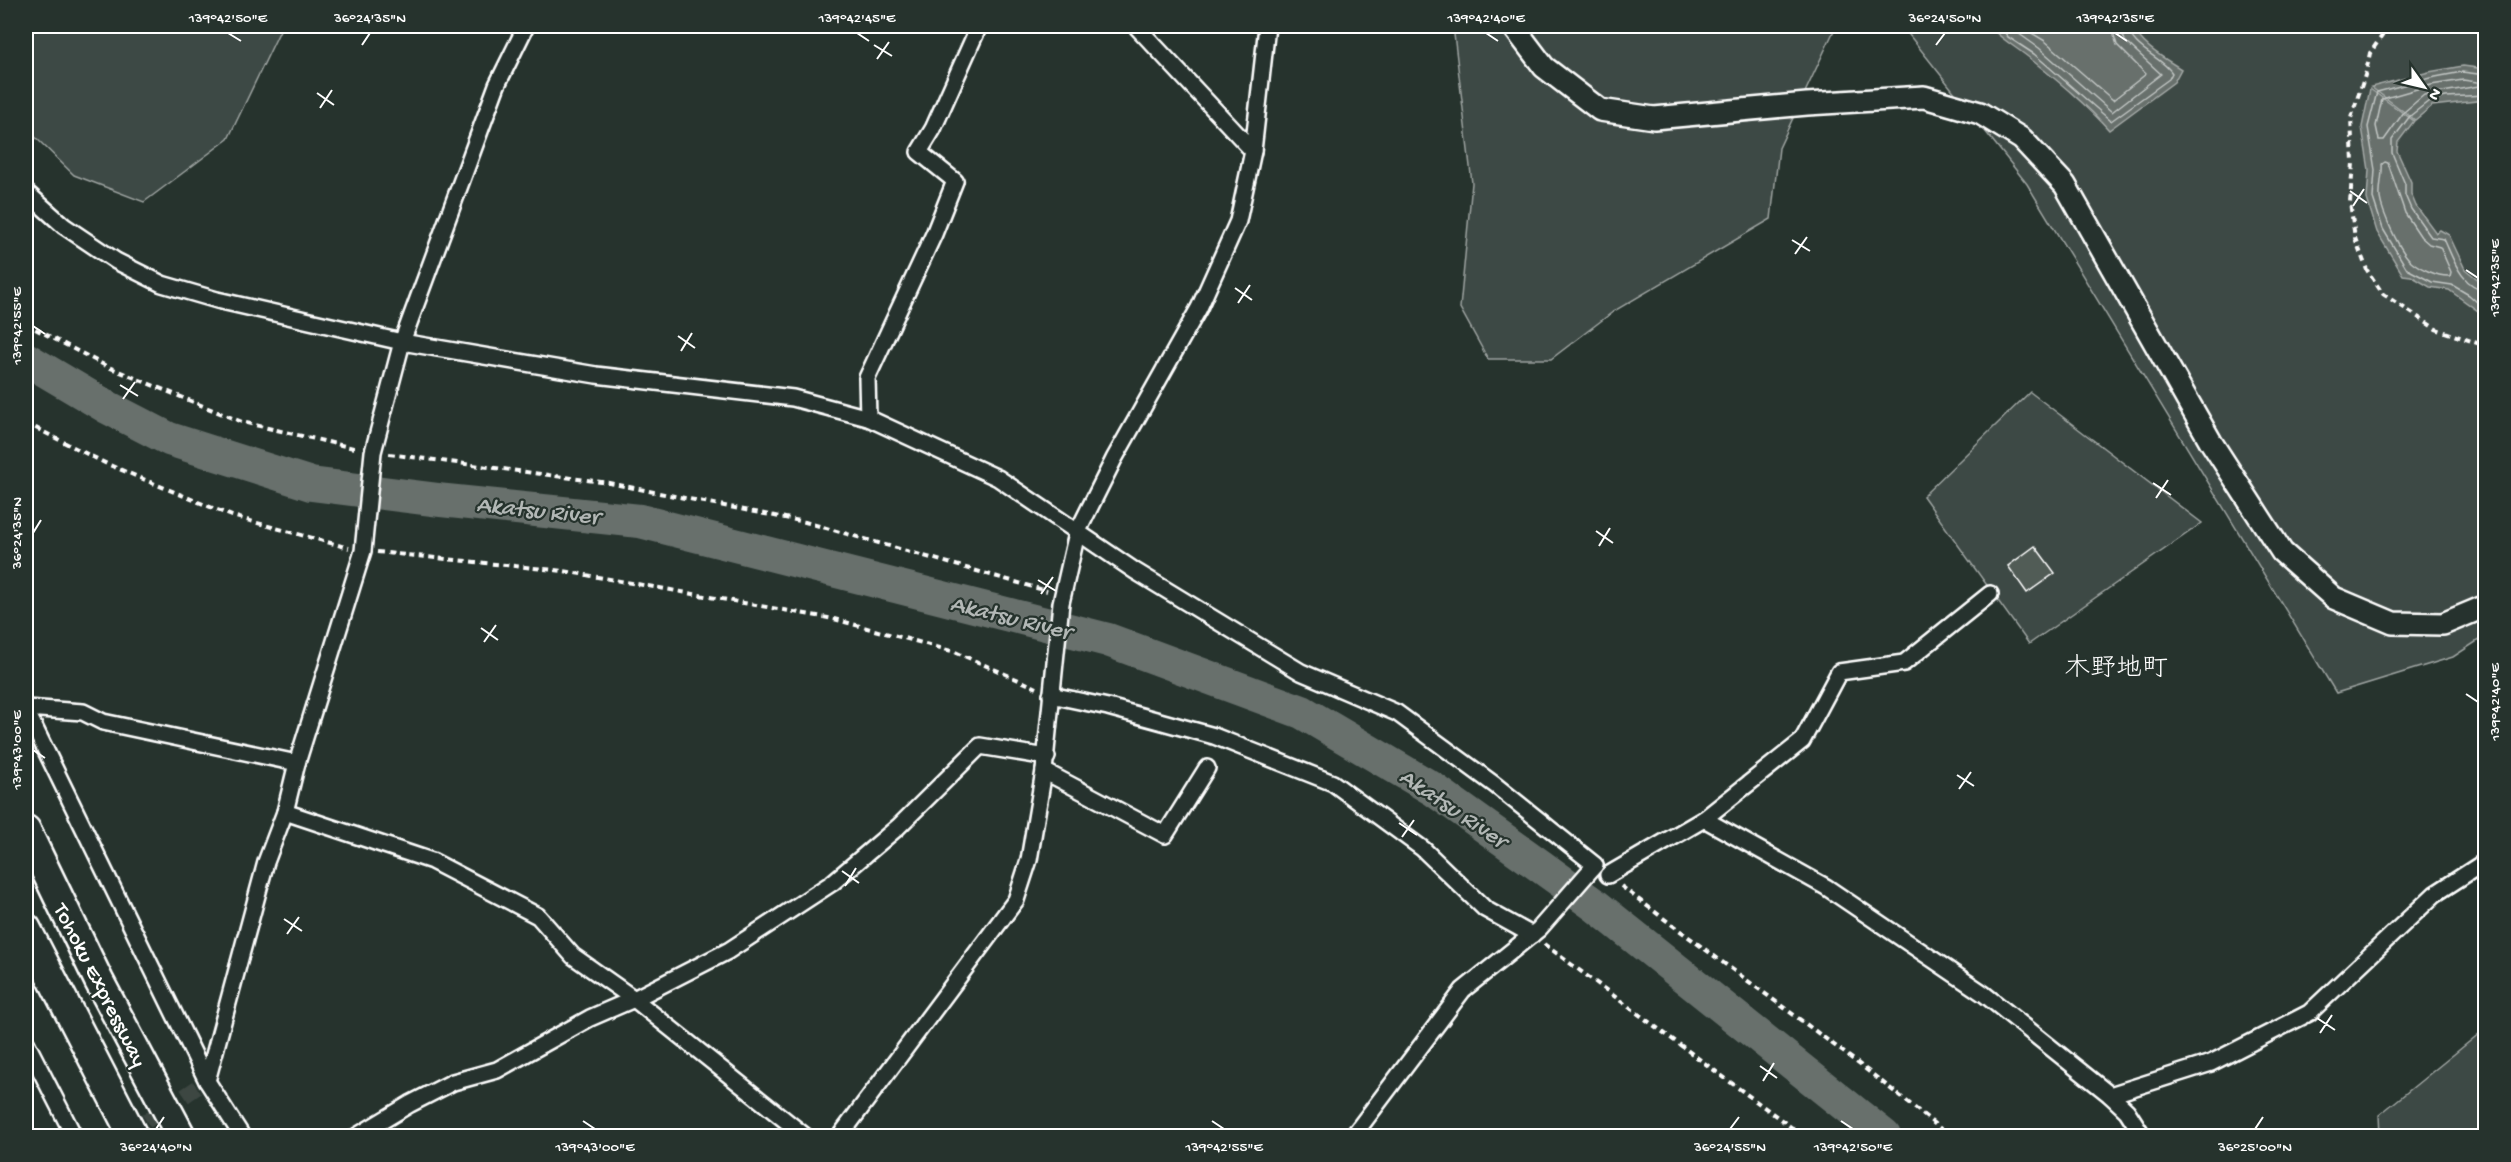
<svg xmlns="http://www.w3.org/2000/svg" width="2511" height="1162" font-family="'Gochi Hand','Klee One',sans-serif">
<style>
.green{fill:#3e4944;stroke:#9ea4a2;stroke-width:1.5}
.water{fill:#67706c;stroke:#a4a9a7;stroke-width:1.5}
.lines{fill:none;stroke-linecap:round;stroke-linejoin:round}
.shore{stroke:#c2c6c4;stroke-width:1.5}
.river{stroke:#67706c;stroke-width:34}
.building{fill:#515c57;stroke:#fff;stroke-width:1.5}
.street-tunnel{stroke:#3c4742;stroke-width:15;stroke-dasharray:15 8;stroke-linecap:butt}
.street-casing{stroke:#fff;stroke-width:20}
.secondary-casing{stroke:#fff;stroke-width:26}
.highway-casing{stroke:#fff;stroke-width:33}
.path{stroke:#fff;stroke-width:4;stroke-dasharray:6 4.5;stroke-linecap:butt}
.street{stroke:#26332d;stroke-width:15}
.secondary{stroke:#26332d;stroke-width:21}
.highway{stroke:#26332d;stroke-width:28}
.ticks{fill:none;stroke:#fff;stroke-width:2}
.labels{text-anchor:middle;stroke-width:4.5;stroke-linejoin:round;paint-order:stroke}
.street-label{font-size:22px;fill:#fff;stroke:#26332d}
.water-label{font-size:24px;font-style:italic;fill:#b3b8b6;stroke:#26332d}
.quarter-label{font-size:26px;fill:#fff;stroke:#26332d}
.neatline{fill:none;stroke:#fff;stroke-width:2}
.ticks-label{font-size:15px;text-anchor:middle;fill:#fff}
</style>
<rect width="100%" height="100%" fill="#26332d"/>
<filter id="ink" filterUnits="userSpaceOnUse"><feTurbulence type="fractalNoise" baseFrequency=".0167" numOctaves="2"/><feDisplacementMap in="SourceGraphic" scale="12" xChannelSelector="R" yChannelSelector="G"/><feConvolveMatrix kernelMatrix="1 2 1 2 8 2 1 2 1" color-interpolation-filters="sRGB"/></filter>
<g filter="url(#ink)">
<!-- green -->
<g class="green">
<polygon points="26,26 282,26 228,139 144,202 74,175 26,128"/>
<polygon points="1453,26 1836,26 1779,148 1771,219 1614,311 1551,359 1488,359 1460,308 1472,183"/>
<polygon points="1902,26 2485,26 2485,636 2453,657 2336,693 2027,184"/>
<polygon points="2030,392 2202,523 2029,644 1923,496"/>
<polygon points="2485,1029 2485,1136 2380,1136 2379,1115"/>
</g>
<!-- water -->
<g class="water">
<path d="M1996,26H2133C2140,45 2164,58 2181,69L2174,82L2109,130C2086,104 2059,82 2033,61C2019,49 2005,42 1992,29Z"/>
<polygon points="2463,66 2485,69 2485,100 2432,106 2415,120 2371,87 2429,72"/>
<polygon points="2370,89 2414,121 2398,142 2397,151 2411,182 2411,194 2416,206 2436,233 2440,230 2449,235 2465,269 2485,285 2485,316 2449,290 2430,287 2411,276 2403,275 2377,232 2367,199 2369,170 2362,127"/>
</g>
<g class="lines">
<!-- shore -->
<g class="shore">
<path d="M2000,26L2008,37L2034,54L2111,121L2169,79L2172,73C2161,56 2131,49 2128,26"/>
<polyline points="2008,26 2039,48 2112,112 2161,74 2125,41 2120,26"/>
<polyline points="2020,26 2045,41 2113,100 2146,74 2117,45 2111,26"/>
<polyline points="2486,75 2462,72 2430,78 2377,92 2368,127 2375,170 2373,198 2383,229 2407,269 2432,282 2452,285 2469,295 2486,310"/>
<polygon points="2463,80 2477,82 2479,86 2424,95 2404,112 2384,140 2379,140 2376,126 2382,99 2431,85"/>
<path d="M2486,95L2446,97L2429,101L2410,116L2392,140V153L2405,184V195L2411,209L2431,237L2444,239C2453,258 2461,287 2486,290"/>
<path d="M2385,162L2388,163L2405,213L2421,237L2429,244L2440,247L2451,272L2450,276C2438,277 2419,268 2411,261C2400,252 2382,212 2380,198C2379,187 2383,175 2382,164Z"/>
</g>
<!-- river -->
<polyline class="river" points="26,359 107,407 169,439 311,484 439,500 640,521 1108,640 1302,712 1433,789 1596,906 1884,1136"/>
</g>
<!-- building -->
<polygon class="building" points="2035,546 2055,573 2027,593 2008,566"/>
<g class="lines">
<!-- street-tunnel -->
<polyline class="street-tunnel" points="127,1134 207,1081"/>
<defs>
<g id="street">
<polyline points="1136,26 1253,151"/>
<polyline points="26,192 64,226 116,261 162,284 217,300 402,342 596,375 793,398 868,418 998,478 1135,571 1301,672 1397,713 1495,785 1595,865 1539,929 1463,990 1353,1136"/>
<polyline points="868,418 867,378 934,234 955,181 919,152 933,129 979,26"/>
<polyline points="1051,695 1108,707 1214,736 1333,783 1423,849 1485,909 1532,935"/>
<polyline points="26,708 83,712 103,722 297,763 285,812 266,862 207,1081"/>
<polyline points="26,710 207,1081 242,1136"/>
<polyline points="297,763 363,551 373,452 402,342 497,85 526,26"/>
<polyline points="1044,771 1165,835 1207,768"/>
<polyline points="285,812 432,861 538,916 573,956 634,999 805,1136"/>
<polyline points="1704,819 1826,887 1984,994 2110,1095 2127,1111 2143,1136"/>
<polyline points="1608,875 1704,819 1802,741 1839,672 1904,663 1990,594"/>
<polyline points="26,1042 74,1136"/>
<polyline points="2110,1095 2211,1063 2309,1013 2435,894 2486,861"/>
<polyline points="357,1136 410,1104 453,1082 497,1070 590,1018 634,999 728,951 832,883 898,827 980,746 1047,757"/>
<polyline points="840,1136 1016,900 1029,860 1044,771 1061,603 1077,533 1114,459 1199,308 1238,221 1253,151 1267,26"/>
</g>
<polyline id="secondary" points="1513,26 1544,67 1600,110 1654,118 1807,104 1924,97 1980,113 2022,139 2065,185 2211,442 2282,552 2334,598 2393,623 2443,624 2486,606"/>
<g id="highway">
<polyline points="26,830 99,981 181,1136"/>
<polyline points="26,928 133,1136"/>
</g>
</defs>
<!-- street casing -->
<use href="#street" class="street-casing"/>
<!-- secondary casing -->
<use href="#secondary" class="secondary-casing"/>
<!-- highway casing -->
<use href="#highway" class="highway-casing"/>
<!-- path -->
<g class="path">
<polyline points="2389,26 2370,53 2366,72 2351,118 2353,163 2350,202 2355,238 2367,270 2383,294 2436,329 2486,346"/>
<polyline points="26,324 106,366 242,422 358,449"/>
<polyline points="26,423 107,464 232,516 349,548"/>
<polyline points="389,454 609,483 805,522 1047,591"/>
<polyline points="377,552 564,571 834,619 955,652 1037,688"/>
<path d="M1621,886C1730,970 1844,1048 1949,1136"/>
<polyline points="1544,944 1803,1136"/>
</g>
<!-- street -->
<use href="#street" class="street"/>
<!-- secondary -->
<use href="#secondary" class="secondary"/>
<!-- highway -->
<use href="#highway" class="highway"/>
</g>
</g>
<!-- ticks -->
<path class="ticks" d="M228,33L241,41M857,33L869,41M1486,33L1498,41M2115,33L2127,41M362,45L370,33M874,45L892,56M1936,45L1945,33M877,59L889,42M317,93L334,105M320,108L332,90M2350,191L2367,203M2353,206L2364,189M1792,240L1810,251M1795,254L1807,237M2466,270L2478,278M1235,288L1252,300M1238,303L1250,285M33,326L45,334M678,336L695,348M681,351L692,333M120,385L138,396M123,399L135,382M2153,483L2171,495M2156,498L2168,480M1596,531L1613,543M33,533L41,520M1599,546L1610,528M1038,580L1056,591M1041,594L1053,577M481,628L498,640M484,642L496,625M2466,694L2478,702M33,750L45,758M1957,775L1974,786M1959,789L1971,772M1399,823L1417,835M1402,837L1414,820M842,871L859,883M845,886L856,868M284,919L302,931M287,934L299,917M2317,1018L2335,1030M2320,1033L2332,1015M1760,1066L1777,1078M1763,1081L1774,1063M583,1121L595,1129M1212,1121L1224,1129M1841,1121L1853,1129M156,1129L164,1117M1730,1129L1739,1117M2255,1129L2263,1117"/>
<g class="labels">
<!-- street labels -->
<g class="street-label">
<text transform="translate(102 984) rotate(63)" y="8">Tohoku Expressway</text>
</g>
<!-- water labels -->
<g class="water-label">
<text transform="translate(538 509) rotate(6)" y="8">Akatsu River</text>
<text transform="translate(1011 616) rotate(14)" y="8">Akatsu River</text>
<text transform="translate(1454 807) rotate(34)" y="8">Akatsu River</text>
</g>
<!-- quarter labels -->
<g class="quarter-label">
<text x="2116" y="675">木野地町</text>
</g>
</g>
<!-- margin -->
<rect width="2511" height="1162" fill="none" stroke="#26332d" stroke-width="66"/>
<!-- north arrow -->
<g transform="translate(2424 87) rotate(124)" stroke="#26332d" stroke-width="4.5" paint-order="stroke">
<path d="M0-4.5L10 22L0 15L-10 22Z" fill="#ffffff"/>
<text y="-9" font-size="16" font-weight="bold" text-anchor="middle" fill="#ffffff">N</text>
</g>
<rect x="33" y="33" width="2445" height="1096" class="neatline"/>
<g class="ticks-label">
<text x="228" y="22">139°42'50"E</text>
<text x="370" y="22">36°24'35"N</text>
<text x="857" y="22">139°42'45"E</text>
<text x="1486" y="22">139°42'40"E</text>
<text x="1945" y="22">36°24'50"N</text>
<text x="2115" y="22">139°42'35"E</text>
<text transform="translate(2494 278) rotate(-90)" y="5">139°42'35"E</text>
<text transform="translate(16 326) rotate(-90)" y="5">139°42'55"E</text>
<text transform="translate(16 533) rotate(-90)" y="5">36°24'35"N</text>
<text transform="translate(2494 702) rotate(-90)" y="5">139°42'40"E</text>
<text transform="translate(16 750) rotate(-90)" y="5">139°43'00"E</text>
<text x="156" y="1151">36°24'40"N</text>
<text x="595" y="1151">139°43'00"E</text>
<text x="1224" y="1151">139°42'55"E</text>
<text x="1730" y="1151">36°24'55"N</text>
<text x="1853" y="1151">139°42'50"E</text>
<text x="2255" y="1151">36°25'00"N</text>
</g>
</svg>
